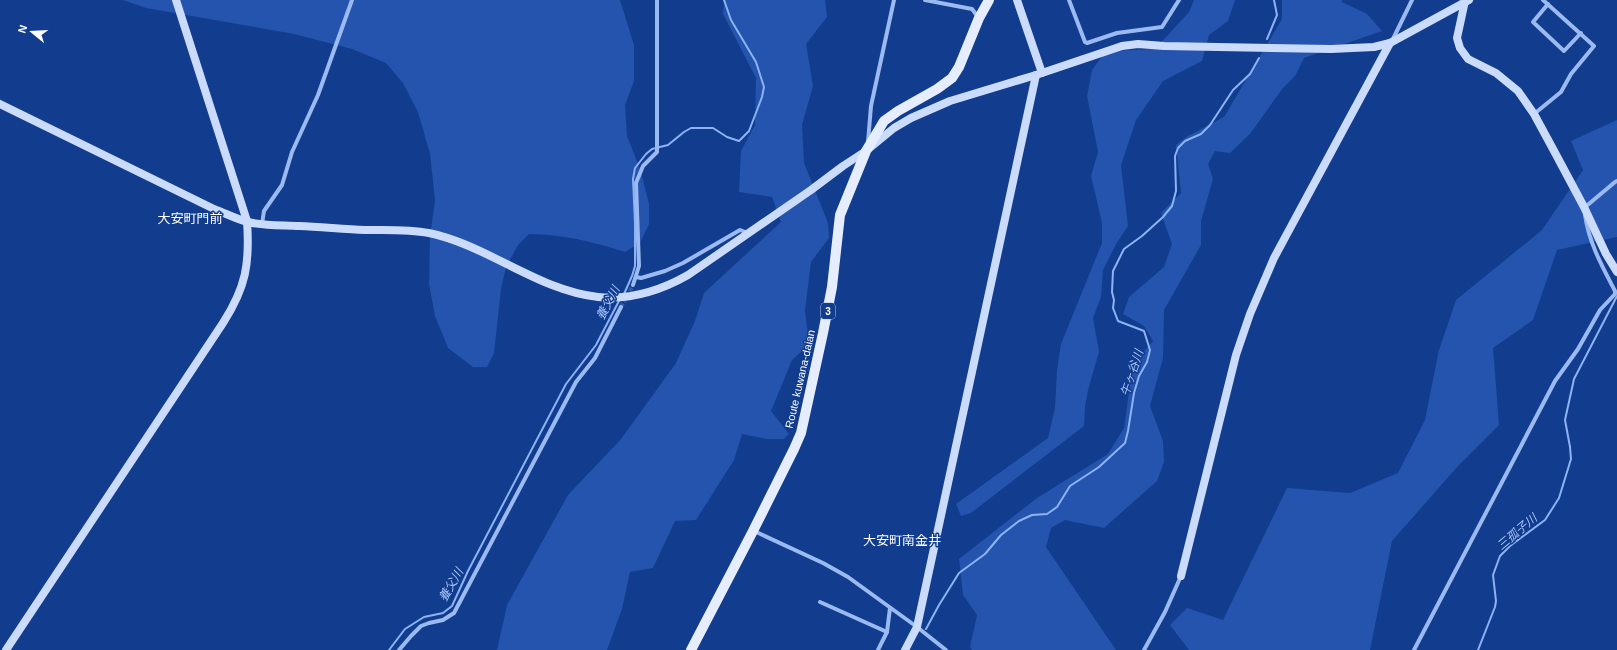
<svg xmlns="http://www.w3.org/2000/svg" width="1617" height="650" font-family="Helvetica,'Noto Sans JP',sans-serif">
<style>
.green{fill:#2454ae}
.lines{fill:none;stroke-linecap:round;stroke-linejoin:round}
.stream{stroke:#8db3f5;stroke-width:2}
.street-tunnel{stroke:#36599f;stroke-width:4;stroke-dasharray:4 2;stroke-linecap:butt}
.street{stroke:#9cbaf2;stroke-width:4}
.secondary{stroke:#cadbfc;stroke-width:8}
.primary{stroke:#e6edff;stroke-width:10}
.labels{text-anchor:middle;stroke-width:3;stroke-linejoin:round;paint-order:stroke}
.shield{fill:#123c8e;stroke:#b8c4dd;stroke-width:1}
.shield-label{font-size:10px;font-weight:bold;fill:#fff}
.street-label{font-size:11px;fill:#fff;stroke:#123c8e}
.water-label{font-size:12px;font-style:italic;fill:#a8c5f9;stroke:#123c8e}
.quarter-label{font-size:13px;fill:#fff;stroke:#123c8e}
</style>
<rect width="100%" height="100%" fill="#123c8e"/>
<!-- green -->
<g class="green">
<path d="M123,0H620L634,45V81L625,105L627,136L640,169L649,204V224L640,243L625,252C590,241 566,235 529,234L518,245L506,267L501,289L494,353L487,367H473L448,348L435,316L429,284L430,237L435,200L430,154L418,112L403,83L386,63L352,49L294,34L146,8Z"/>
<polygon points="724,0 825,0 827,17 806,44 813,86 802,125 804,163 828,223 829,238 811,262 805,310 809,345 792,360 771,411 789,434 784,439 767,439 742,434 734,460 696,520 675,521 653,568 630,572 622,609 607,650 497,650 507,605 568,495 621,439 676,363 695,321 704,293 781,222 772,197 739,192 741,151 755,125 756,78 723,14"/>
<polygon points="1194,0 1235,0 1228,21 1209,35 1202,61 1163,81 1136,120 1121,165 1128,226 1116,244 1103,270 1101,297 1093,318 1099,352 1088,390 1085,407 1084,426 971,513 961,516 956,504 1048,438 1055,408 1057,370 1061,344 1102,243 1102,223 1091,176 1098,152 1087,96 1092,70 1106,51 1155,49 1189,12"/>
<polygon points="1282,0 1342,0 1342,2 1367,14 1382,31 1304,58 1295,76 1283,88 1250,134 1230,153 1215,151 1208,164 1213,179 1201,221 1201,245 1164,310 1163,358 1150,406 1163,441 1164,462 1157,481 1104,528 1065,520 1051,528 1046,547 1116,650 972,650 970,647 977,615 963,595 959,559 1037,498 1108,454 1124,428 1133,364 1153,341 1144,326 1123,314 1129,297 1164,267 1172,244 1161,213 1181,193 1176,145 1188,136 1224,117 1282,19"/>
<polygon points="1617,120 1617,237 1557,250 1533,320 1493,348 1499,425 1458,466 1392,541 1370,650 1189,650 1170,625 1187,608 1223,620 1287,488 1350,493 1398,473 1425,420 1439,350 1456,300 1542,230 1583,170 1571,141"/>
</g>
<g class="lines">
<!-- stream -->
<g class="stream">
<polyline points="1267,39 1277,15 1274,0"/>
<polyline points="624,294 632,276 635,266 635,223 633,179 635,168 646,154 652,149 668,145 684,132 691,128 713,128 727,137 739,141 749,131 762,97 764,87 756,62 731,20 724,0"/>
<polyline points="926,629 939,605 959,573 985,554 1001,535 1019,521 1032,515 1047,514 1057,507 1070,486 1099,467 1125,443 1128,431 1134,393 1139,376 1147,362 1150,350 1144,331 1118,321 1113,308 1114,300 1112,292 1113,271 1124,249 1142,236 1163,217 1172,206 1176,191 1175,156 1178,148 1185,141 1201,134 1210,125 1233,90 1250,74 1259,58"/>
<polyline points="389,650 405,629 424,617 443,613 452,606 468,571 566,384 596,345 620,299"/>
<polyline points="1478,650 1495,607 1496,601 1493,575 1500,556 1510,546 1545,520 1559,498 1571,459 1570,447 1565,420 1574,379 1617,296"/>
</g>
<!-- street-tunnel -->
<polyline class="street-tunnel" points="621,307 633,285"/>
<!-- street -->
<g class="street">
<polyline points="925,0 972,9 978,17"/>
<polyline points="1069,0 1085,42 1087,43 1117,33 1162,27 1179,0"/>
<polyline points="1548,4 1533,22 1564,51 1581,33"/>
<polyline points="1392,41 1412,0"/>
<polyline points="1534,114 1561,92 1571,74 1594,46 1543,0"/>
<polyline points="868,142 871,106 894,0"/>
<polyline points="1584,208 1615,182 1617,181"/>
<polyline points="262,224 264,211 282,185 292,152 318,95 352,0"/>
<polyline points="636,277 641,278 665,271 683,263 740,230 748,233"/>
<polyline points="633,285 639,266 636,183 643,166 657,152 657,0"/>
<polyline points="754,531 823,563 848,577 917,627 946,650"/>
<polyline points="820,602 887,632"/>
<polyline points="399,650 411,636 421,626 429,623 443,620 454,613 576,382 595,358 621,307"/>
<polyline points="878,650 887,632 890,608"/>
<polyline points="1144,650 1165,612 1181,576"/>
<path d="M1414,650L1555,381L1578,349L1600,310L1615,294V291C1602,266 1589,243 1585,215"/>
</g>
<!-- secondary -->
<g class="secondary">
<polyline points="1017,0 1042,73"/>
<polyline points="1465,1 1457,38 1460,48 1468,59 1496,73 1518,91 1534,114 1553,149 1584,207 1606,254 1617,272"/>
<path d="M0,104L214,209C225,213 236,219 248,222C264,226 282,225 299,226C321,227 343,229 365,230C387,230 408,229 429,233C487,245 539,291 598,297C630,300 660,291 688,275L811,190L843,166L866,151L894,128L911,118L950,101L1036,75L1122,46L1138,44L1164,46L1331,49L1374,47L1390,43L1469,0"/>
<polyline points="1181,576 1236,355 1250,314 1274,258 1390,43"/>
<path d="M6,650L223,323C246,287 250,264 247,221L176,0"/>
<polyline points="905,650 917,627 1036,75"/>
</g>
<!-- primary -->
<polyline class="primary" points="691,650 753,531 794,449 801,433 823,333 832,287 840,215 866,151 884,121 898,111 937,89 952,78 959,67 979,18 989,0"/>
</g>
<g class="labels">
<!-- shield labels -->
<rect class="shield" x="821" y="303" width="14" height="16" rx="3"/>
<g class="shield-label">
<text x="828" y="315">3</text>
</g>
<!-- street labels -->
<g class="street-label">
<text transform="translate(800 379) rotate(-77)" y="4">Route kuwana-daian</text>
</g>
<!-- water labels -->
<g class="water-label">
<text transform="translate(608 303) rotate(-62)" y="4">養父川</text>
<text transform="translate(1132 373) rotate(-72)" y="4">午ヶ谷川</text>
<text transform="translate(1517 532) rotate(-40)" y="4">三孤子川</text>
<text transform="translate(451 585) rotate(-60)" y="4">養父川</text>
</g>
<!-- quarter labels -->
<g class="quarter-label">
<text x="190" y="223">大安町門前</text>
<text x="902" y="545">大安町南金井</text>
</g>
</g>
<!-- north arrow -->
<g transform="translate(32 32) rotate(288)" stroke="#123c8e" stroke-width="3" paint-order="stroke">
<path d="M0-3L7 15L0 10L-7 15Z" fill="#ffffff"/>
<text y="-6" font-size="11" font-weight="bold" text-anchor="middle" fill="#ffffff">N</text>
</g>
</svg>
